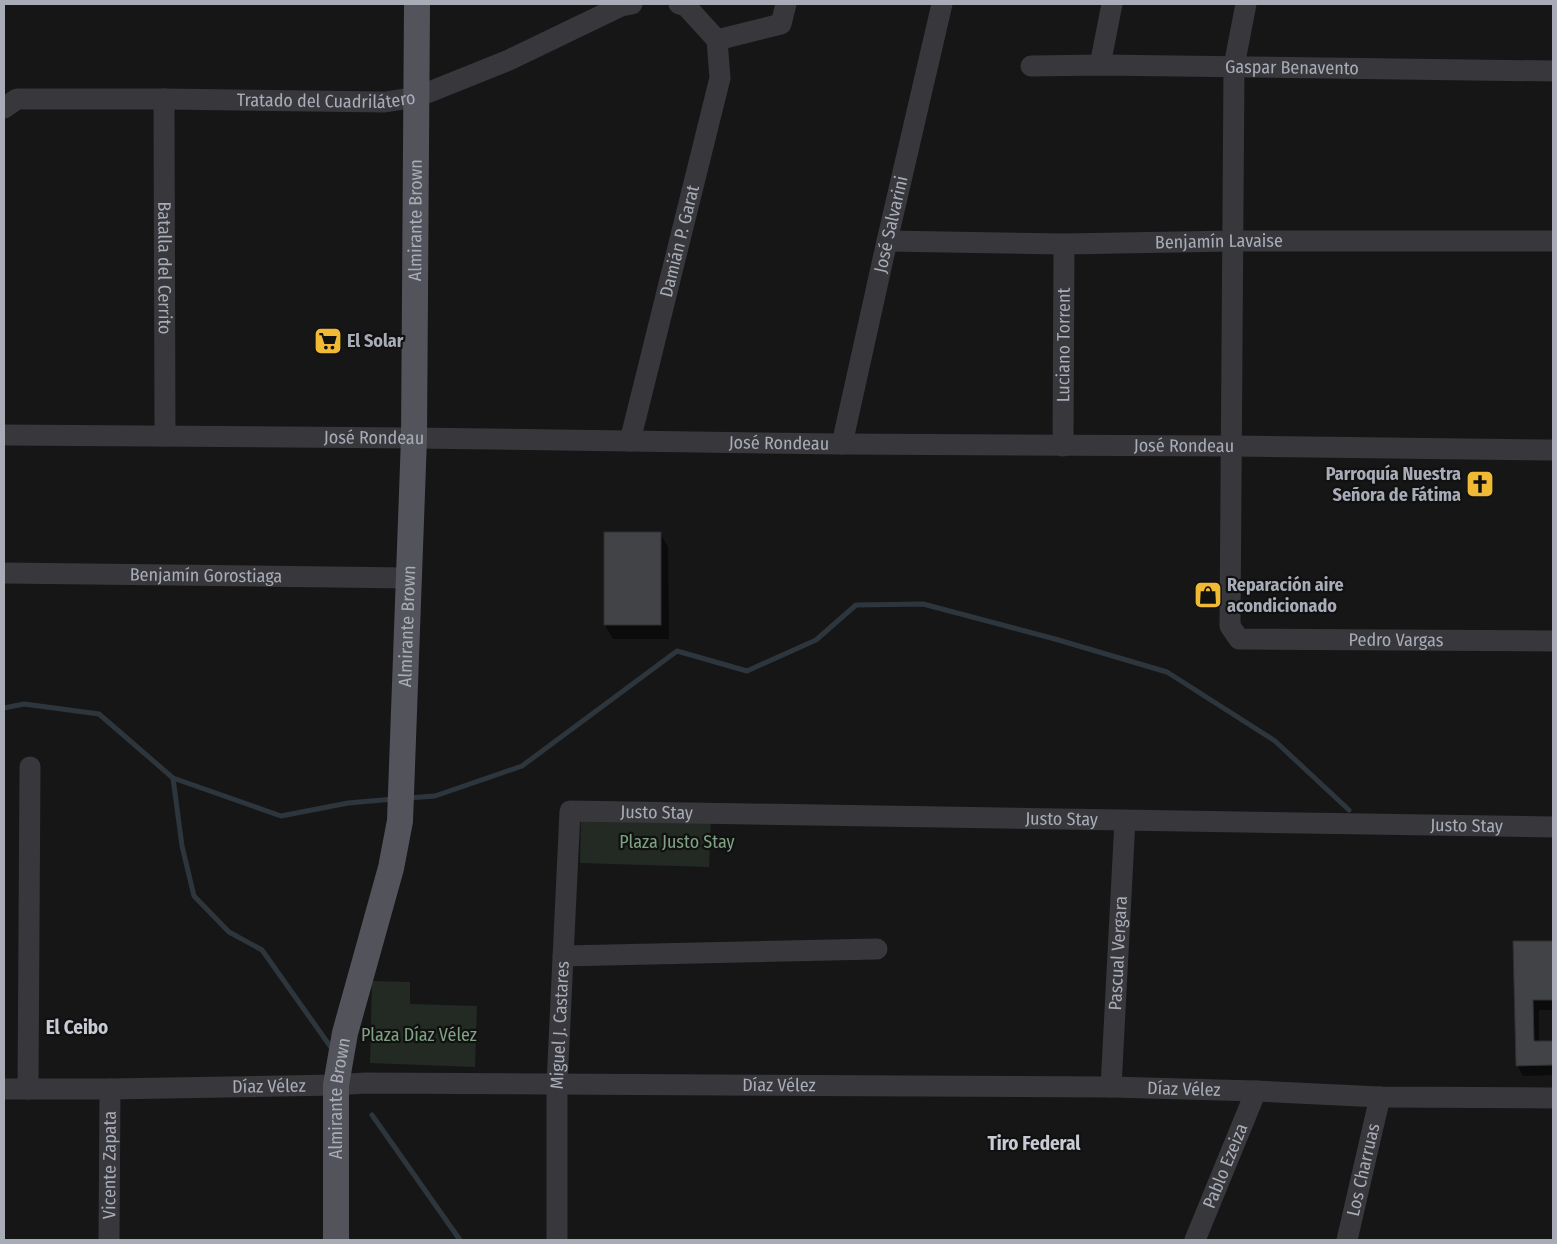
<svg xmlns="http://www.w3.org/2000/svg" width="1557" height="1244" font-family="'Fira Sans Condensed',sans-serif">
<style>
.green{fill:#222a23}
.shadow{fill:#0007}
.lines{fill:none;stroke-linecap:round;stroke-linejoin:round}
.stream{stroke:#2e363d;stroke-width:5}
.building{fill:#424347;stroke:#303033}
.minor{stroke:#37373c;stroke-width:21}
.major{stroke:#53545b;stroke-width:26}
.labels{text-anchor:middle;stroke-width:4.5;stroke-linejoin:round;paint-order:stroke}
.street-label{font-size:18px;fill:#a8acb7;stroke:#111112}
.poi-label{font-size:18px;font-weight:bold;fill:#a8acb7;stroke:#111112;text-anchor:start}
.park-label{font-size:18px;fill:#7fa282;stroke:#111112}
.neighbourhood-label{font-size:19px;font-weight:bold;fill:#c8cbd3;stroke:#111112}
</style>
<rect width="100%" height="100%" fill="#161617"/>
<!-- green -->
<g class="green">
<polygon points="581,815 711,819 709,867 580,863"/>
<polygon points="372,981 410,982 410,1004 477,1006 475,1067 370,1063"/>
</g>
<!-- shadow -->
<g class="shadow">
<polygon points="660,533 668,547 669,639 613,639 605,625"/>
<polygon points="1553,942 1553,1010 1539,1010 1539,1042 1553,1042 1553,1075 1523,1076 1517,1065 1515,943"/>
</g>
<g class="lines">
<!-- stream -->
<g class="stream">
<polyline points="4,708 24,704 99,714 173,778 281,816 348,803 394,799"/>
<polyline points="173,778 182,846 194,896 229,932 262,950 330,1046"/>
<polyline points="408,798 435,796 522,766 677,651 747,671 816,640 856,605 923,604 1055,639 1167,672 1275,741 1349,810"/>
<polyline points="372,1115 460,1240"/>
</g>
</g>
<!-- building -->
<g class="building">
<rect x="604" y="532" width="57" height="93"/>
<polygon points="1513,941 1553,941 1553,1000 1533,1000 1534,1041 1553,1041 1553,1065 1516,1066"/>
</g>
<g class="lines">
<!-- minor -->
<g class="minor">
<polyline points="679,4 686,6 717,40"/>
<path id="s1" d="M1246,4L1234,66L1230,626L1239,639L1553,641"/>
<polyline points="717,40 781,24 786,4"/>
<polyline points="1100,65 1112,4"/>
<path id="s2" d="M1031,66L1100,65L1553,71"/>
<path id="s3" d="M164,99L165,436"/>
<path id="s4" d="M4,108L17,99H164L385,102L417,97L509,60L621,6L632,4"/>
<path id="s5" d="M887,241L1064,244L1233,241H1553"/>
<path id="s6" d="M4,435L414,438L842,444L1232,446L1553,450"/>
<path id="s7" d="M630,441L720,78L717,40"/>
<path id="s8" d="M842,444L887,241L942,4"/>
<path id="s9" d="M1063,446L1064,244"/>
<path id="s10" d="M4,573L408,578"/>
<polyline points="563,956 877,949"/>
<path id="s11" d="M1111,1087L1125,820"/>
<path id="s12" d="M4,1089H110L336,1085L365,1083L1111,1087L1256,1091L1380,1097L1553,1098"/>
<polyline points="28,1089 30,767"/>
<path id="s13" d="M109,1240L110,1089"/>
<path id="s14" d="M557,1240V1084L570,811L1553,827"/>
<path id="s15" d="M1195,1240L1256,1091"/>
<path id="s16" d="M1347,1240L1380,1097"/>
</g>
<!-- major -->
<path class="major" id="s17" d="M336,1240V1085L345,1033L391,868L400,821L414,438L417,4"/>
</g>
<!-- icons -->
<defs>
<symbol id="supermarket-square" viewBox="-11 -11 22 22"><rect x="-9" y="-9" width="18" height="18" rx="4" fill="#f1ba34" stroke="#111112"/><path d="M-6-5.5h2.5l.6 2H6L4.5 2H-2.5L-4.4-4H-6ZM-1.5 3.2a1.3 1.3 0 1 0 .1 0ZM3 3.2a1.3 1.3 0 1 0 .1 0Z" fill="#111"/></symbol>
<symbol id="church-square" viewBox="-11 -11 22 22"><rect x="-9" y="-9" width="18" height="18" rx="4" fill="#f1ba34" stroke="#111112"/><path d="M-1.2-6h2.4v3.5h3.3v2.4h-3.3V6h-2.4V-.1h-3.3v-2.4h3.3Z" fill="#111"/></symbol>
<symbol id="shop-square" viewBox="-11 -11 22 22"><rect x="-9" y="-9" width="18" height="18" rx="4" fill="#f1ba34" stroke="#111112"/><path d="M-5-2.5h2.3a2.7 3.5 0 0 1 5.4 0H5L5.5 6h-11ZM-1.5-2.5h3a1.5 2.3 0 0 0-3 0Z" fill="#111"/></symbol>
</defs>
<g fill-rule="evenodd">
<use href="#supermarket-square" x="312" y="325" width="32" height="32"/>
<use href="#church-square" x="1464" y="468" width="32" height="32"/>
<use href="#shop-square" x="1192" y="579" width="32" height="32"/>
</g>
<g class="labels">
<!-- street labels -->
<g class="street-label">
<text dy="6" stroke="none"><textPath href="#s2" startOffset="261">Gaspar Benavento</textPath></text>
<text dy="6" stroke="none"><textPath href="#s4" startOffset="325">Tratado del Cuadrilátero</textPath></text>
<text dy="6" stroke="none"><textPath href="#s17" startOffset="1028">Almirante Brown</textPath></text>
<text dy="6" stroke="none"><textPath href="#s8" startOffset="225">José Salvarini</textPath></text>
<text dy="6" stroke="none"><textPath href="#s7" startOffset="206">Damián P. Garat</textPath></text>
<text dy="6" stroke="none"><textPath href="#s5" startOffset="332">Benjamín Lavaise</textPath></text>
<text dy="6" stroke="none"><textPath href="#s3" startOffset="169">Batalla del Cerrito</textPath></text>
<text dy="6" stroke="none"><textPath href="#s9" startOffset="101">Luciano Torrent</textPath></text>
<text dy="6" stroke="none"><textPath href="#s6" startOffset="370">José Rondeau</textPath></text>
<text dy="6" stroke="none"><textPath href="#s6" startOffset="775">José Rondeau</textPath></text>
<text dy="6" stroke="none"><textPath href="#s6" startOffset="1180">José Rondeau</textPath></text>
<text dy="6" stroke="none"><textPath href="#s10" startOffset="202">Benjamín Gorostiaga</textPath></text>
<text dy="6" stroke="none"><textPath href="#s17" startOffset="622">Almirante Brown</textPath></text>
<text dy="6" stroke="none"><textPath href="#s1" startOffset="796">Pedro Vargas</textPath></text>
<text dy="6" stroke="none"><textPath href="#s14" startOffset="516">Justo Stay</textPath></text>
<text dy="6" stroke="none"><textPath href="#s14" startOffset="921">Justo Stay</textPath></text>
<text dy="6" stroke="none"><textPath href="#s14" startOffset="1326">Justo Stay</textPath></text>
<text dy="6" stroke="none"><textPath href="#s11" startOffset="134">Pascual Vergara</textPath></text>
<text dy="6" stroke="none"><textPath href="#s14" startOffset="215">Miguel J. Castares</textPath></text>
<text dy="6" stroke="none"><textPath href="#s12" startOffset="775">Díaz Vélez</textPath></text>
<text dy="6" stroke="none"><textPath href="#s12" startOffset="265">Díaz Vélez</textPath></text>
<text dy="6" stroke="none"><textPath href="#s12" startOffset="1180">Díaz Vélez</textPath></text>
<text dy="6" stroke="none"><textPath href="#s17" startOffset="142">Almirante Brown</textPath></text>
<text dy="6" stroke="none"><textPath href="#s13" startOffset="75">Vicente Zapata</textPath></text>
<text dy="6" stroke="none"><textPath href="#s15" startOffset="80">Pablo Ezeiza</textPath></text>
<text dy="6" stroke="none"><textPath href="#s16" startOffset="72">Los Charruas</textPath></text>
</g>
<!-- poi labels -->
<g class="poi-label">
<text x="347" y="347">El Solar</text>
<text x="1461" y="480" text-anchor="end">Parroquía Nuestra<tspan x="1461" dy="21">Señora de Fátima</tspan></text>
<text x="1227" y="591">Reparación aire<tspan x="1227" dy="21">acondicionado</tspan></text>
</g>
<!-- park labels -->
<g class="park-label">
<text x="677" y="848">Plaza Justo Stay</text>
<text x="419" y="1041">Plaza Díaz Vélez</text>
</g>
<!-- neighbourhood labels -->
<g class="neighbourhood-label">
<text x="77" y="1034">El Ceibo</text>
<text x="1034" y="1150">Tiro Federal</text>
</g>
</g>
<!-- border -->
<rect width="1557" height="1244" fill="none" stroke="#a8acb7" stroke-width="10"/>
</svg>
